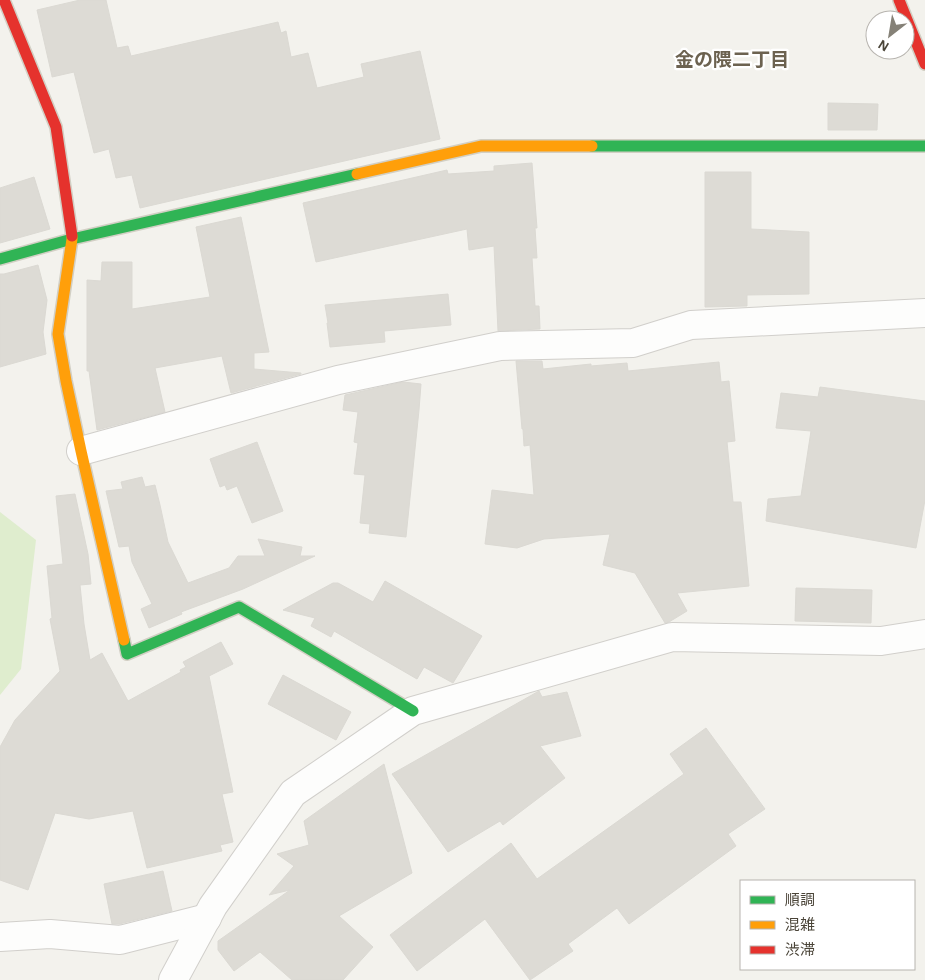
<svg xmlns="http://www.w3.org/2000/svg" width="925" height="980" font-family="'Alegreya Sans','Noto Sans JP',sans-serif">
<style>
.green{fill:#dfedce}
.building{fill:#dddbd5;stroke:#dbd9d3}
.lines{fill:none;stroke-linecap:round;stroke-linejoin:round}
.street-casing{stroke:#d1cfcb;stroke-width:30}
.fast-casing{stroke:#d2cfc4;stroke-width:14}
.slow-casing{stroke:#d2cfc4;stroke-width:14}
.jam-casing{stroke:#d2cfc4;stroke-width:14}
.street{stroke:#fdfdfc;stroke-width:28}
.fast{stroke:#30b455;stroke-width:11}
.slow{stroke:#ff9f0a;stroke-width:11}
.jam{stroke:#e5322d;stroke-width:11}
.labels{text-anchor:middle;stroke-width:4.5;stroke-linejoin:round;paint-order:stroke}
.neighbourhood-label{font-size:19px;font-weight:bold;fill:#6c6250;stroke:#fff}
</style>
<rect width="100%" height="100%" fill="#f3f2ed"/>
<!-- green -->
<polygon class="green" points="0,512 36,540 21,669 0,695"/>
<!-- building -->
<g class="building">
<polygon points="80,0 106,0 117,48 128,46 131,56 278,22 281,33 286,31 291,57 308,53 317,88 364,77 361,64 420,51 440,139 140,208 132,175 116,178 109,149 94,153 74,72 52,77 52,76 37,10"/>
<polygon points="828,103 878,104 877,130 828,130"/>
<polygon points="532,163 537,228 535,228 537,258 532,258 535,306 539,306 540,329 498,331 494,246 469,250 467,229 316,262 303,203 447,170 448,174 494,171 494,166"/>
<polygon points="705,172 751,172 751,229 809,232 809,294 747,295 747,306 705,307"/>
<polygon points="34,177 50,229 0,243 0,188"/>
<polygon points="241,217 269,352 254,353 254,369 301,373 301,374 231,393 222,356 155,368 165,412 97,430 89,371 87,371 87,280 101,281 102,262 132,262 132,309 210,297 196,227"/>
<polygon points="38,265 47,300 43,332 46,354 0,367 0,274 4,274"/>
<polygon points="448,294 451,325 384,331 385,342 330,347 327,323 328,323 325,305"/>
<polygon points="516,361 542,361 543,369 591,364 591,366 627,363 628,371 719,362 721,382 729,381 735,441 727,442 733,502 741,502 749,586 677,593 687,611 669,622 665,623 635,573 603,565 610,534 544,539 517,548 485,544 492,490 534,495 530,445 524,446 523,429 522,429"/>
<polygon points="403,382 421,384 419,410 406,537 369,533 370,524 360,523 365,475 354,474 358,443 354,442 358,412 343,410 345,395"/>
<polygon points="820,387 925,401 925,500 916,548 766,521 768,499 801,496 811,431 776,428 781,393 818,397"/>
<polygon points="257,442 283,511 252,523 237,486 227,490 225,485 220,487 210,459"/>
<polygon points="142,477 145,487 155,485 160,505 168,542 188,583 229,568 238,556 265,556 258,539 302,547 300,556 315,556 243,589 181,612 182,614 149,628 141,609 152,604 132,562 129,546 119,547 106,491 123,489 121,482"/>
<polygon points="75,494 88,554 91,584 80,585 84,624 90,660 102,653 128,701 181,672 180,670 186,667 183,662 221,642 233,664 209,676 233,792 222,794 233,842 220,845 222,851 147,868 133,811 89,819 55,813 28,890 0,880 0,747 15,720 60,671 50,619 52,618 47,566 63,564 56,496"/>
<polygon points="385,581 482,636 453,683 424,667 417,679 334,631 331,637 311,626 315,618 283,610 333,583 338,583 373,602"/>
<polygon points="796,588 872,590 871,623 795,621"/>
<polygon points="283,675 351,712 336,740 268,704"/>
<polygon points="539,691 542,697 567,692 581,736 540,746 565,778 503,825 500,821 448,852 392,774"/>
<polygon points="706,728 765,809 728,834 736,846 629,924 617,908 568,944 573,951 530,980 485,919 417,971 390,935 511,843 537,879 684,774 670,754"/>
<polygon points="384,764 412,873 339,916 373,947 343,980 292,980 260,952 234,971 218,950 218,941 290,890 269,895 294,866 277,854 309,845 304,821"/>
<polygon points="163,871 172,911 119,924 112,924 104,884"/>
</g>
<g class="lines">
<defs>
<g id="street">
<polyline points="81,451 338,380 500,346 633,343 691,325 925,313"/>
<polyline points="0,937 50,934 120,940 207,918"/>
<polyline points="173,980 213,906 293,793 413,711 672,637 881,641 925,634"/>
</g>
<g id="fast">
<polyline points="592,146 925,146"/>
<polyline points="0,259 72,239 357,174"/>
<polyline points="124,640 127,654 239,607 413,711"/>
</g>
<g id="slow">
<polyline points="357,174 481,146 592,146"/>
<polyline points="72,236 72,239 58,334 66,381 81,451 124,640"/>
</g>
<g id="jam">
<polyline points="4,0 56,127 72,236"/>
<polyline points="899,0 925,64"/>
</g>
</defs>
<!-- street casing -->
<use href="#street" class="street-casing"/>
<!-- fast casing -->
<use href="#fast" class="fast-casing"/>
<!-- slow casing -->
<use href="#slow" class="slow-casing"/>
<!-- jam casing -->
<use href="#jam" class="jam-casing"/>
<!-- street -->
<use href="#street" class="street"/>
<!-- fast -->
<use href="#fast" class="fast"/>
<!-- slow -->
<use href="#slow" class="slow"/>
<!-- jam -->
<use href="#jam" class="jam"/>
</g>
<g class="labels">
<!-- neighbourhood labels -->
<g class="neighbourhood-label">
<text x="732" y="66">金の隈二丁目</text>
</g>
</g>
<!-- legend -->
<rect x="740" y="880" width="175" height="90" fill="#ffffff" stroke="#b7b4af"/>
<rect x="750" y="896" width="25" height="8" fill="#30b455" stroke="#b7b4af"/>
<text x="785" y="905" font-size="15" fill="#4a4438">順調</text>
<rect x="750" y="921" width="25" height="8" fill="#ff9f0a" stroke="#b7b4af"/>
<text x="785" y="930" font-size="15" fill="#4a4438">混雑</text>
<rect x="750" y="946" width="25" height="8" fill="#e5322d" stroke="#b7b4af"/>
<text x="785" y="955" font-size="15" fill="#4a4438">渋滞</text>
<!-- north arrow -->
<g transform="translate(890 35) rotate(211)"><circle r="24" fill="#ffffff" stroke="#b7b4af"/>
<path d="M0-4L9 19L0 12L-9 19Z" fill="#858177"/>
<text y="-8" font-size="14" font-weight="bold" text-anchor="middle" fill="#4a4438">N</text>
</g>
</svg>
